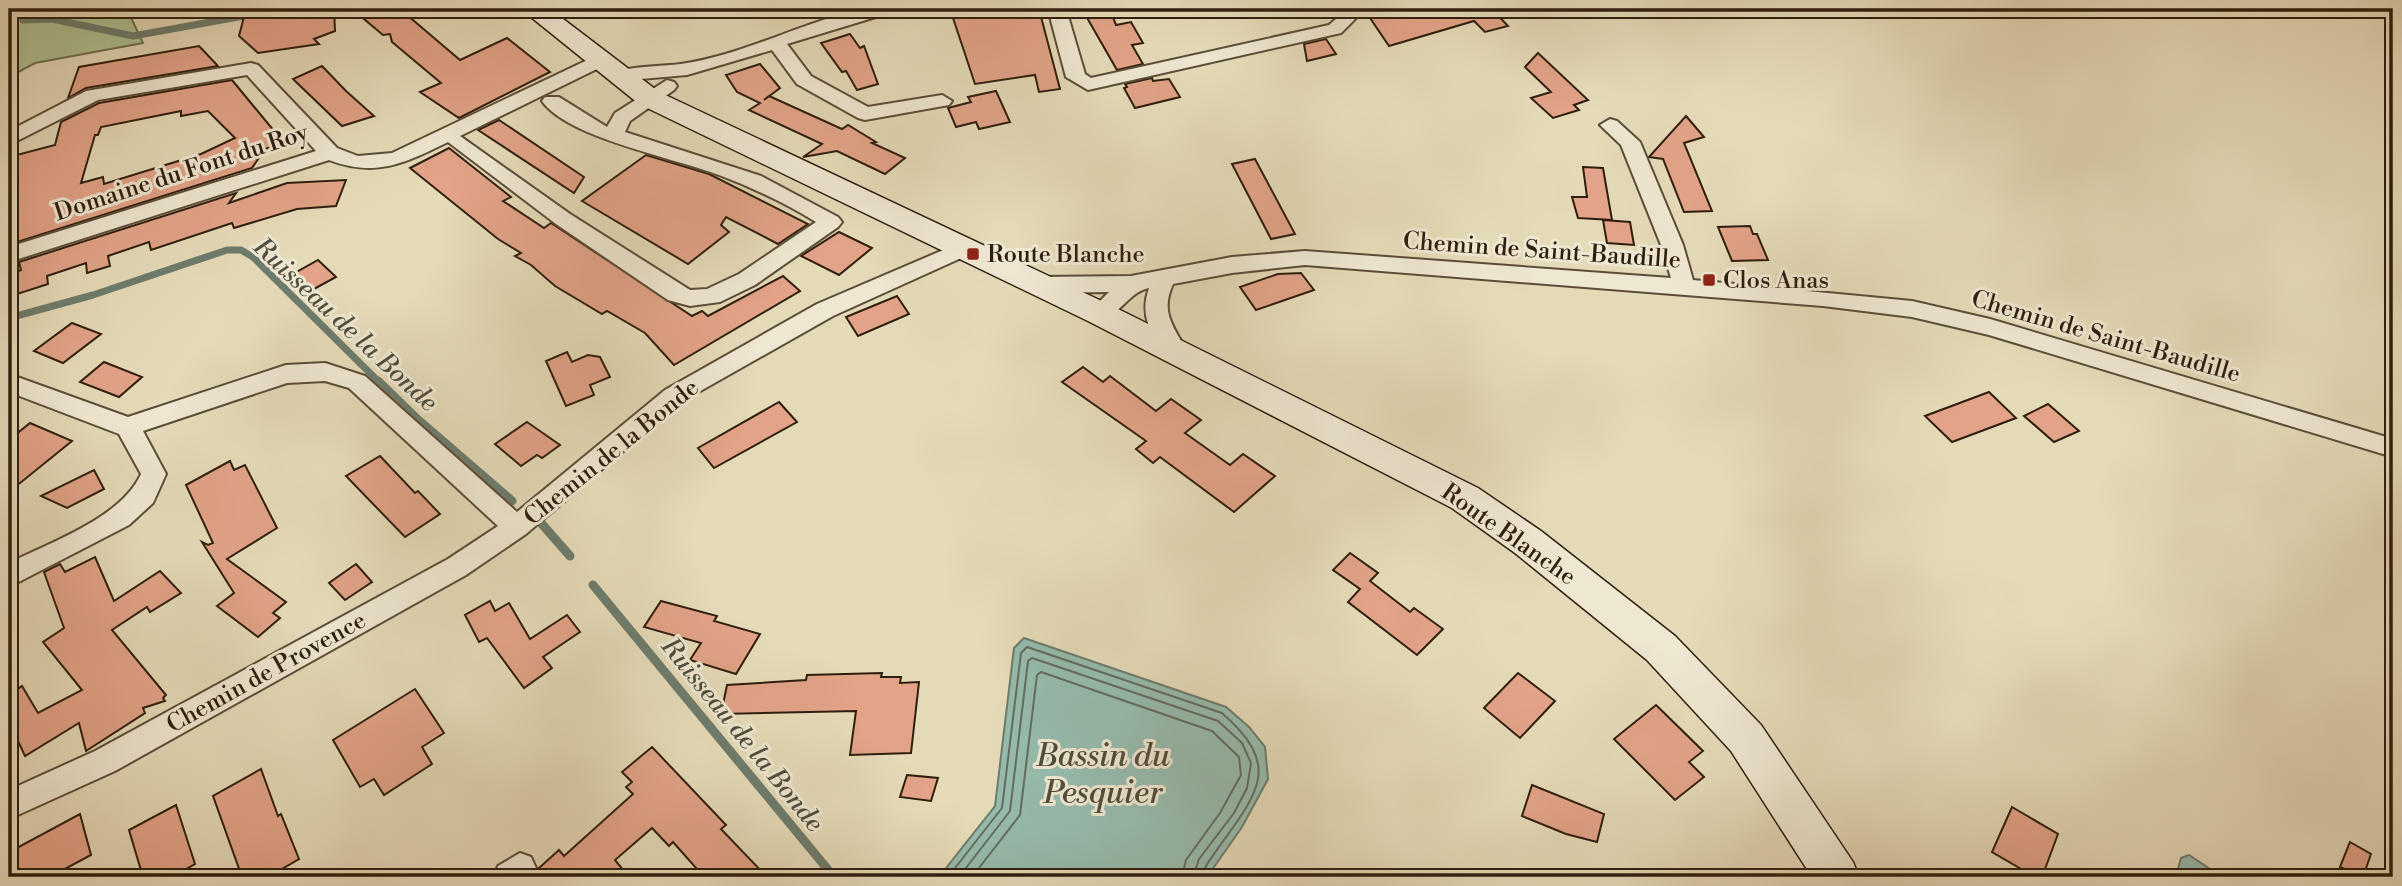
<svg xmlns="http://www.w3.org/2000/svg" width="2402" height="886" font-family="'Libre Bodoni',serif">
<style>
.green{fill:#b0c193;stroke:#707050;stroke-width:2}
.water{fill:#96bbad;stroke:#6d7c6d;stroke-width:2}
.lines{fill:none;stroke-linecap:round;stroke-linejoin:round}
.shore{stroke:#626c5e;stroke-width:2}
.stream-far1{stroke:#6d7c6d;stroke-width:7}
.stream{stroke:#6d7c6d;stroke-width:9}
.building{fill:#e2a388;stroke:#2f1e0e;stroke-width:2;fill-rule:evenodd}
.street-casing{stroke:#5c4d38;stroke-width:4}
.secondary-casing{stroke:#2f1e0e;stroke-width:3}
.street{fill:#eee7d1;fill-rule:evenodd}
.secondary{fill:#eee7d1;fill-rule:evenodd}
.poi-dot{fill:#8f2418;stroke:#eee7d1;stroke-width:2.5}
.labels{text-anchor:middle;stroke-width:6;stroke-linejoin:round;paint-order:stroke}
.street-label{font-size:24px;fill:#2f1e0e;stroke:#eee7d1}
.poi-label{font-size:24px;fill:#2f1e0e;stroke:#eee7d1;text-anchor:start}
.water-label{font-size:26px;font-style:italic;fill:#4e4d3e;stroke:#eee7d1}
.near-water-label{font-size:32px;font-style:italic;fill:#4e4d3e;stroke:#eee7d1}
</style>
<rect width="100%" height="100%" fill="#e5dab8"/>
<filter id="stains"><feTurbulence type="fractalNoise" baseFrequency=".00286" numOctaves="4"/><feColorMatrix values="0 0 0 0 .2 0 0 0 0 .09 0 0 0 0 .02 0 0 0 .5 -.17"/></filter>
<radialGradient id="worn" r=".72"><stop offset=".6" stop-color="#630" stop-opacity="0"/><stop offset="1" stop-color="#630" stop-opacity=".3"/></radialGradient>
<!-- green -->
<polygon class="green" points="9,9 127,9 143,43 35,63 9,77"/>
<!-- water -->
<g class="water">
<polygon points="1024,638 1226,707 1249,727 1265,747 1268,779 1242,827 1207,877 939,877 995,806 1014,648"/>
<polygon points="2189,855 2222,877 2176,877 2181,858"/>
</g>
<g class="lines">
<!-- shore -->
<g class="shore">
<path d="M948,877L1002,808L1021,653L1027,647L1222,713C1280,764 1261,789 1221,844C1214,855 1205,864 1201,877"/>
<polyline points="959,877 1010,811 1028,661 1032,658 1218,721 1242,743 1251,763 1247,788 1234,813 1199,859 1193,877"/>
<polyline points="972,877 1020,815 1037,675 1041,672 1212,731 1239,757 1241,775 1220,813 1186,860 1182,877"/>
</g>
<!-- stream-far1 -->
<g class="stream-far1">
<polyline points="23,20 52,19 133,36 255,14"/>
<polyline points="9,318 93,295 227,250 241,250 253,257 380,383"/>
</g>
<!-- stream -->
<g class="stream">
<polyline points="378,381 417,419 512,501"/>
<polyline points="541,523 570,556"/>
<polyline points="593,585 834,877"/>
</g>
</g>
<!-- building -->
<g class="building">
<polygon points="246,9 334,9 335,31 314,39 319,44 258,53 239,36"/>
<polygon points="390,9 400,9 460,60 507,38 550,72 459,118 420,92 441,83 392,42 390,34 383,35 364,19"/>
<polygon points="950,9 979,9 981,14 1039,9 1060,89 1039,92 1035,75 975,84"/>
<polygon points="1082,9 1110,9 1116,25 1131,22 1143,43 1132,45 1143,64 1117,70"/>
<polygon points="1364,9 1492,9 1508,26 1485,32 1474,21 1389,46"/>
<polygon points="850,34 860,48 864,46 878,84 857,90 846,71 842,72 821,43"/>
<polygon points="1326,39 1336,54 1307,61 1304,44"/>
<polygon points="199,46 218,66 86,88 68,98 79,67"/>
<polygon points="1538,53 1588,100 1574,105 1579,110 1553,118 1531,98 1551,92 1525,67"/>
<polygon points="760,64 780,88 764,100 769,96 842,129 848,125 876,142 872,143 905,158 885,174 837,151 803,157 822,144 749,110 760,103 737,92 726,75"/>
<polygon points="322,66 346,91 374,116 342,126 293,79"/>
<polygon points="1152,78 1153,81 1169,79 1180,97 1135,108 1124,88 1127,87 1125,84"/>
<path d="M232,80L284,143L265,149L252,168L14,243L12,231L9,232V157L55,145L61,122L99,103ZM181,111V116L208,111L235,138L201,154L104,184L103,177L81,183L95,135H98L101,127Z"/>
<polygon points="996,91 1010,122 979,129 976,122 956,127 948,108 971,102 968,97"/>
<polygon points="1686,116 1704,137 1684,143 1712,211 1684,212 1663,159 1649,157"/>
<polygon points="499,120 584,177 574,193 478,130"/>
<polygon points="449,148 511,197 503,201 544,228 551,223 692,316 702,311 708,316 783,276 800,291 674,365 645,333 607,311 602,314 555,286 531,265 515,256 521,253 498,239 410,168"/>
<polygon points="646,155 709,174 808,224 778,244 726,217 721,225 729,232 688,264 582,201"/>
<polygon points="1255,159 1295,234 1271,239 1232,164"/>
<polygon points="1583,167 1603,168 1612,220 1578,218 1572,197 1587,197"/>
<polygon points="346,180 336,206 297,209 234,228 232,223 151,250 149,242 108,256 110,266 87,273 86,263 47,276 48,284 11,296 10,274 21,270 19,262 236,193 229,203 287,183"/>
<polygon points="1603,220 1630,222 1634,245 1607,243"/>
<polygon points="1750,226 1753,234 1757,234 1768,260 1732,261 1718,227"/>
<polygon points="839,232 872,248 839,275 801,256"/>
<polygon points="318,260 336,277 303,295 286,278"/>
<polygon points="1301,273 1314,290 1256,310 1240,287 1278,274"/>
<polygon points="897,296 909,314 858,336 846,317"/>
<polygon points="72,323 101,334 63,363 34,351"/>
<polygon points="567,352 572,362 588,355 600,357 610,377 590,385 594,395 566,406 546,361"/>
<polygon points="104,362 142,377 119,397 80,382"/>
<polygon points="1083,367 1103,382 1110,376 1156,411 1171,399 1201,420 1185,433 1230,465 1243,454 1275,476 1234,512 1160,457 1153,463 1136,449 1146,441 1062,382"/>
<polygon points="1989,392 2016,418 1952,442 1925,416"/>
<polygon points="779,402 797,422 714,468 698,448"/>
<polygon points="2048,404 2079,431 2054,442 2024,416"/>
<polygon points="527,422 560,445 542,458 537,455 521,466 495,444"/>
<polygon points="30,423 72,441 9,492 9,440"/>
<polygon points="380,456 415,493 418,491 440,514 405,537 346,476"/>
<polygon points="230,461 234,470 245,465 277,528 227,559 286,602 273,613 280,618 258,637 217,606 234,593 202,542 208,545 213,543 186,485"/>
<polygon points="94,470 104,489 67,508 41,496"/>
<polygon points="1350,553 1378,573 1370,581 1410,612 1414,608 1443,629 1417,655 1348,602 1360,589 1333,570"/>
<polygon points="95,557 114,601 160,571 181,593 150,612 147,607 112,630 166,695 163,698 165,701 143,708 145,713 86,751 79,723 25,756 18,741 9,746 9,695 22,686 38,713 82,690 43,642 64,628 44,572 60,564 65,572"/>
<polygon points="356,564 372,582 345,600 329,583"/>
<polygon points="490,601 495,611 509,603 530,639 567,615 580,632 543,657 552,668 524,688 487,638 479,642 465,615"/>
<polygon points="661,601 717,616 714,621 760,634 736,674 690,660 701,643 644,627"/>
<polygon points="882,673 881,677 901,677 900,683 919,682 911,753 850,755 856,711 721,714 727,685 806,680 807,675"/>
<polygon points="1518,673 1555,701 1520,738 1484,708"/>
<polygon points="415,689 444,733 422,747 432,764 384,795 374,779 360,787 333,740"/>
<polygon points="1656,705 1703,751 1689,762 1704,777 1675,800 1614,739"/>
<polygon points="652,747 726,825 721,829 767,877 704,877 673,842 669,846 652,828 615,860 629,877 543,877 539,868 559,850 564,856 633,794 626,787 632,782 622,772"/>
<polygon points="261,769 278,816 281,814 299,859 268,877 242,877 213,796"/>
<polygon points="907,775 938,778 931,801 900,797"/>
<polygon points="1532,785 1604,814 1597,842 1566,834 1522,816"/>
<polygon points="176,805 195,864 172,877 143,877 129,830"/>
<polygon points="2012,807 2058,834 2042,877 2035,877 1992,852"/>
<polygon points="80,814 91,855 50,877 21,877 13,850"/>
<polygon points="2350,842 2371,854 2363,877 2340,867"/>
</g>
<g class="lines">
<defs>
<g id="street">
<path d="M861,9H892L889,13L787,44L811,76L868,107L942,95L952,101L949,105L865,120L858,118L797,84L772,50L687,75L618,81L609,75C615,67 667,66 681,64C743,55 801,23 861,9Z"/>
<polygon points="1048,9 1066,9 1085,74 1091,78 1329,25 1336,19 1328,9 1347,9 1355,19 1341,33 1088,90 1066,77"/>
<path d="M598,55L607,61L605,65L460,136L570,214L690,290L707,289L739,274L816,222C786,203 753,188 719,175C675,158 568,138 542,101L545,97H559L607,127L615,113L667,80L674,82L677,86L674,90L630,121L625,132L761,176L838,217L842,222L838,227L755,285L720,302L690,306L668,300L556,224L448,142C405,163 376,178 329,160L9,262V247L316,151L247,75L98,100L9,145V131L86,91L251,63L258,65L337,148L358,156L392,153Z"/>
<path d="M1610,119L1617,121L1640,142L1683,245L1693,280L1912,301L1990,319L2393,439V457L1989,335L1912,317L1823,306L1305,265L1232,273L1173,284C1160,312 1173,326 1187,351L1183,357L1175,359L1167,357C1151,334 1139,316 1149,288C1126,292 1115,326 1091,319L1088,313L1109,292L1038,293L1030,290L1027,285L1030,280L1038,277L1131,276L1232,257L1305,251L1671,278L1661,245L1621,145L1600,125Z"/>
<path d="M962,242L970,244L973,249L970,254L833,316L681,402L526,534L466,575L115,771L9,819V790L95,751L448,559L498,526L349,388L325,381L287,383L143,431L166,474L153,503L129,525L9,587V563C51,542 121,518 141,474L119,434L9,392V374L128,417L286,365L325,363L365,376L517,512L665,390L817,304Z"/>
<polygon points="520,853 531,857 540,877 494,877 498,866"/>
</g>
<polygon id="secondary" points="521,9 550,9 659,92 1110,305 1478,488 1541,531 1675,636 1761,725 1853,862 1859,877 1812,877 1731,751 1647,660 1515,553 1452,508 1088,321 639,104"/>
</defs>
<!-- street casing -->
<use href="#street" class="street-casing"/>
<!-- secondary casing -->
<use href="#secondary" class="secondary-casing"/>
<!-- street -->
<use href="#street" class="street"/>
<!-- secondary -->
<use href="#secondary" class="secondary"/>
</g>
<!-- markers -->
<g class="poi-dot">
<rect x="966" y="247" width="14" height="14" rx="3.5"/>
<rect x="1702" y="273" width="14" height="14" rx="3.5"/>
</g>
<g class="labels">
<!-- street labels -->
<g class="street-label">
<text transform="translate(181 172) rotate(-18)" y="8">Domaine du Font du Roy</text>
<text transform="translate(1542 250) rotate(4)" y="8">Chemin de Saint-Baudille</text>
<text transform="translate(2106 336) rotate(16)" y="8">Chemin de Saint-Baudille</text>
<text transform="translate(611 452) rotate(-39)" y="8">Chemin de la Bonde</text>
<text transform="translate(1509 534) rotate(35)" y="8">Route Blanche</text>
<text transform="translate(266 672) rotate(-29)" y="8">Chemin de Provence</text>
</g>
<!-- poi labels -->
<g class="poi-label">
<text x="987" y="262">Route Blanche</text>
<text x="1723" y="288">Clos Anas</text>
</g>
<!-- water labels -->
<g class="water-label">
<text transform="translate(346 324) rotate(43)" y="9">Ruisseau de la Bonde</text>
<text transform="translate(743 734) rotate(51)" y="9">Ruisseau de la Bonde</text>
</g>
<!-- near-water labels -->
<g class="near-water-label">
<text x="1103" y="766">Bassin du<tspan x="1103" dy="37">Pesquier</tspan></text>
</g>
</g>
<!-- margin -->
<rect width="2402" height="886" fill="none" stroke="#e5dab8" stroke-width="35"/>
<rect x="10" y="10" width="2381" height="865" fill="none" stroke="#2f1e0e" stroke-width="3.5"/>
<rect x="18" y="18" width="2367" height="851" fill="none" stroke="#2f1e0e" stroke-width="2"/>
<rect width="100%" height="100%" filter="url(#stains)"/>
<rect width="100%" height="100%" fill="url(#worn)"/>
</svg>
